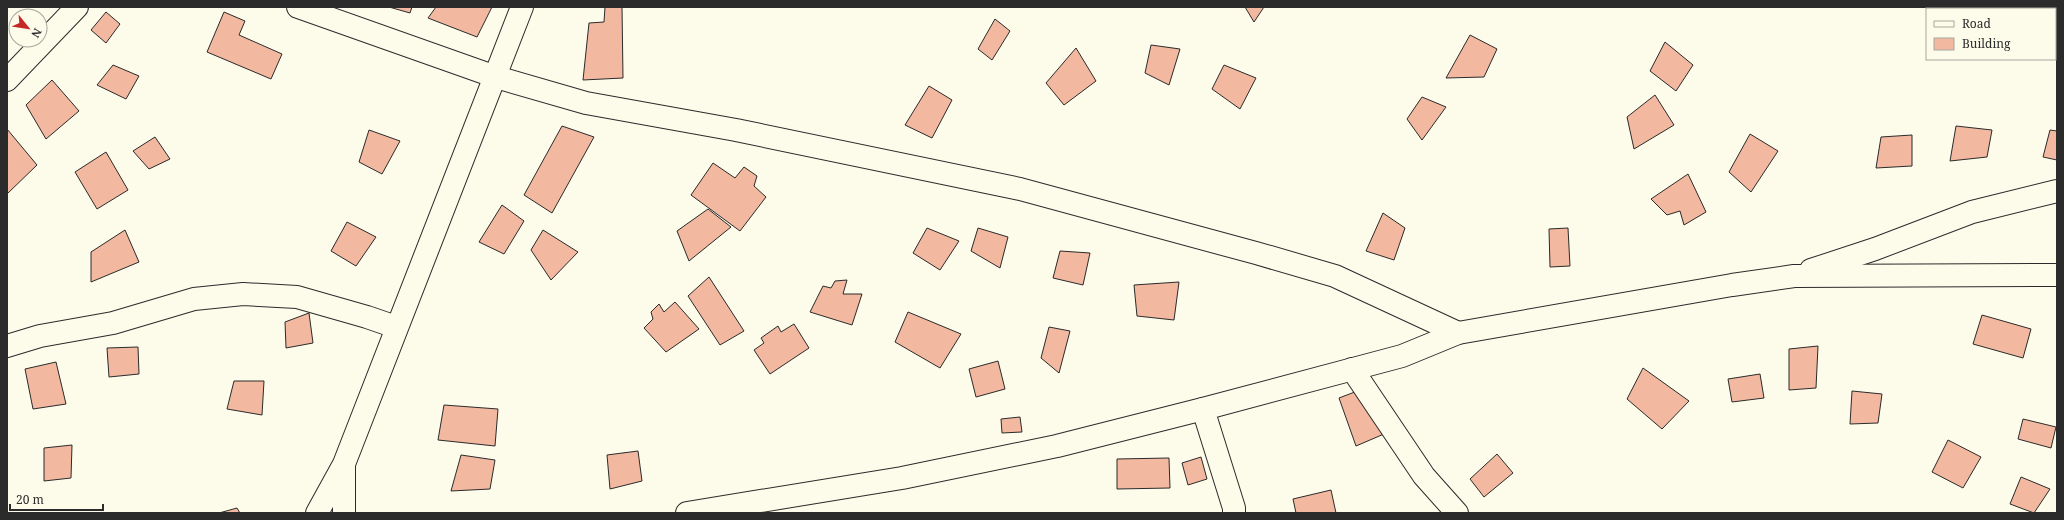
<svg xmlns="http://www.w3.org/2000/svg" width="2064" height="520" font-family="'Noto Serif',serif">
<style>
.building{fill:#f2b8a0;stroke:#2b2b2b}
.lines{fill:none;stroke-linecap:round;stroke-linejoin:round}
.street-casing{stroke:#2b2b2b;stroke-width:24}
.street{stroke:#fdfbea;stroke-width:22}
</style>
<rect width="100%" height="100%" fill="#fdfbea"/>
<!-- building -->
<g class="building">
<polygon points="389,7 412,7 410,13"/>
<polygon points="436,7 492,7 477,37 428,18"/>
<polygon points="605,7 622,7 623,78 583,80 589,23 604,22"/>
<polygon points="1245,7 1264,7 1254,22"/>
<polygon points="106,12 120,24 106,43 91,30"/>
<polygon points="224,12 245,21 239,35 282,54 271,79 207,52"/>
<polygon points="995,19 1010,31 992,60 978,49"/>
<polygon points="1470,35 1497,49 1484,77 1446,78"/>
<polygon points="1665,42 1693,65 1676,91 1650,71"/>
<polygon points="1151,45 1180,49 1169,85 1145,73"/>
<polygon points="1076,48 1096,81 1064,105 1046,83"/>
<polygon points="113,65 139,76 126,99 97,85"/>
<polygon points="1224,65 1256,78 1240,109 1212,89"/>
<polygon points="52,80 79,111 46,139 26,105"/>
<polygon points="929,86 952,100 932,138 905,125"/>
<polygon points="1655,95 1674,125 1634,149 1627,117"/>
<polygon points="1422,97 1446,107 1422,140 1407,119"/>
<polygon points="562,126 594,137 552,213 524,195"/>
<polygon points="1956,126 1992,130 1987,157 1950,161"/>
<polygon points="7,129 37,165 7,194"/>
<polygon points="369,130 400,141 382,174 359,162"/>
<polygon points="2050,130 2057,131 2057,160 2043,157"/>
<polygon points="1750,134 1778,151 1751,192 1729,172"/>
<polygon points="1912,135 1912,166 1876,168 1881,137"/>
<polygon points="155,137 170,159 149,169 133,151"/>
<polygon points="106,152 128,190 97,209 75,172"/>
<polygon points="713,163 735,178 744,167 757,176 754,186 766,197 740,231 691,195"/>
<polygon points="1688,174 1706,212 1684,225 1680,211 1667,215 1651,199"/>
<polygon points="502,205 524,221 504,254 479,242"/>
<polygon points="708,209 731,227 689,261 677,231"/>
<polygon points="1383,213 1405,228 1394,260 1366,251"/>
<polygon points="347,222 376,237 356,266 331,251"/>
<polygon points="927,228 959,241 940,270 913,253"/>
<polygon points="978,228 1008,237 1000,268 971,251"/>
<polygon points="1568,228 1570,266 1550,267 1549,229"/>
<polygon points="125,230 139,262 91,282 91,252"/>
<polygon points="543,230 578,252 551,280 531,250"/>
<polygon points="1060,251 1090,253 1083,285 1053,278"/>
<polygon points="709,277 744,331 720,345 688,296"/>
<polygon points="847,280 843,294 862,294 852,325 810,312 823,286 831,288 835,281"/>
<polygon points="1179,282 1174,320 1137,316 1134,285"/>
<polygon points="675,302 699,329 666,352 644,328 653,319 651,312 659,304 664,312"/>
<polygon points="908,312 961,334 940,368 895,342"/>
<polygon points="309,313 313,343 286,348 285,322"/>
<polygon points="1982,315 2031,329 2023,358 1973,344"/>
<polygon points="794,324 809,348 770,374 754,350 764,343 761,338 778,326 781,332"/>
<polygon points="1049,327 1070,331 1059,373 1041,358"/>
<polygon points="1818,346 1816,388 1789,390 1789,349"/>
<polygon points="138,347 139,374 109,377 107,348"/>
<polygon points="998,361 1005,389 976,397 969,369"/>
<polygon points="56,362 66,404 33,409 25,369"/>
<polygon points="1643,368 1689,401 1662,429 1627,399"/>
<polygon points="1760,374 1764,398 1732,402 1728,379"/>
<polygon points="234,381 264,381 262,415 227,409"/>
<polygon points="1360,390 1384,434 1356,446 1339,398"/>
<polygon points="1852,391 1882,394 1878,423 1850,424"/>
<polygon points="444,405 498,409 495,446 438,440"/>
<polygon points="1020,417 1022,432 1002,433 1001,419"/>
<polygon points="2023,419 2056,427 2051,448 2018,439"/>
<polygon points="1948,440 1981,457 1963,488 1932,472"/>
<polygon points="72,445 71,478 44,481 44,448"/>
<polygon points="638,451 642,481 610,489 607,455"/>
<polygon points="1497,454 1513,473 1484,497 1470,479"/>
<polygon points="461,455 495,460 490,489 451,491"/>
<polygon points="1201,457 1207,479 1188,485 1182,463"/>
<polygon points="1169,458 1170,488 1117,489 1117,459"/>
<polygon points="2021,477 2050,489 2034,513 2010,504"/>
<polygon points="1331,490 1336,513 1296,513 1293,499"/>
<polygon points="237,508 240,513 219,513"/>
</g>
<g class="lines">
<defs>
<g id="street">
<polyline points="298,7 496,77 586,103 736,130 1020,189 1256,253 1335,276 1458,333"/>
<polyline points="1974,7 1979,9"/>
<polyline points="2055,40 2057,41"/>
<polyline points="7,80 77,7"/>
<polyline points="1811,270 1875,249 1972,212 2057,191"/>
<polyline points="7,346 40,336 113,323 194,299 243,294 297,297 367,317 396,327"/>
<polyline points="1352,369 1424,476 1457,513"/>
<polyline points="1203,409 1234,508 1234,513"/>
<polyline points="317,513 344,464 522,7"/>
<polyline points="344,513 344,466"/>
<polyline points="687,513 902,478 1057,446 1203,409 1402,356 1458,333 1732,285 1794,276 2057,275"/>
</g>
</defs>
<!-- street casing -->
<use href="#street" class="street-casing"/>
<!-- street -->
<use href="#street" class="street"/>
</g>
<!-- border -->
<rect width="2064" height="520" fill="none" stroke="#2b2b2b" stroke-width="16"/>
<!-- legend -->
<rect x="1926" y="8" width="130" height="52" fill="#fdfbea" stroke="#a9a89e"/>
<rect x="1934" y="21" width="20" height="6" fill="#fdfbea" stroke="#a9a89e"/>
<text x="1962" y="28" font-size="12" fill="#2b2b2b">Road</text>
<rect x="1934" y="38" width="20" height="12" fill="#f2b8a0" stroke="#a9a89e"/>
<text x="1962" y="48" font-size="12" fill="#2b2b2b">Building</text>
<!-- north arrow -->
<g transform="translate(28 28) rotate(120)"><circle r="19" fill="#fdfbea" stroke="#a9a89e"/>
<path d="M0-3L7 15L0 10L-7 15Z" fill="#c62828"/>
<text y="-6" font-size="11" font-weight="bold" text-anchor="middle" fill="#2b2b2b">N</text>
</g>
<!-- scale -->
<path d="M10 504v6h93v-6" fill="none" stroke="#2b2b2b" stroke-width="2"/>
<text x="16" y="504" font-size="12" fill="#2b2b2b" stroke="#fdfbea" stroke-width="3" paint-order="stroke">20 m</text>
</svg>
